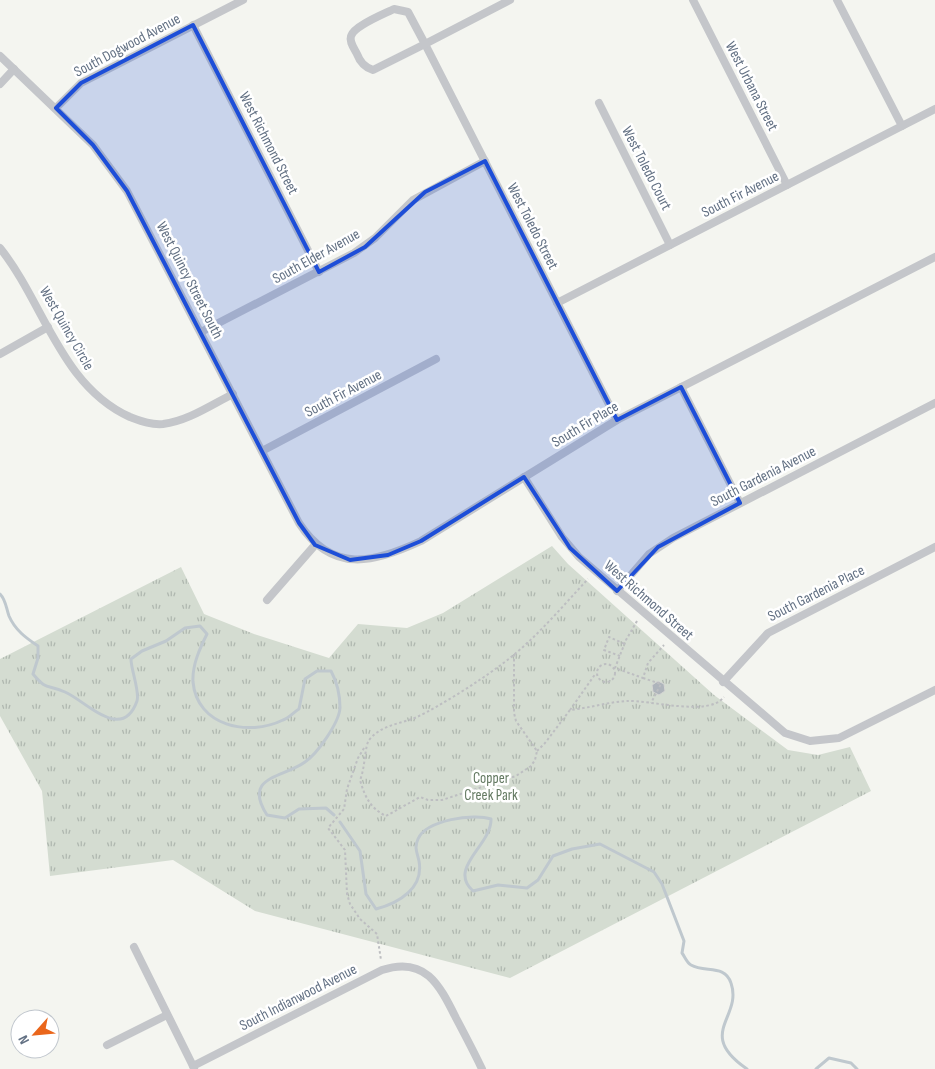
<svg xmlns="http://www.w3.org/2000/svg" width="935" height="1069" font-family="'Sofia Sans Condensed',sans-serif">
<style>
.grass{fill:url(#grass-tufts)}
.lines{fill:none;stroke-linecap:round;stroke-linejoin:round}
.stream{stroke:#bfc8ce;stroke-width:3}
.building{fill:#aeb4bb;stroke:#d5d6d3}
.path{stroke:#bdbec1;stroke-width:2;stroke-dasharray:2.5 2.5;stroke-linecap:butt}
.minor{stroke:#c4c6ca;stroke-width:8}
.marked{fill:#1d4ed8;fill-opacity:0.2;stroke:#1d4ed8;stroke-width:4;stroke-linejoin:round}
.labels{text-anchor:middle;stroke-width:5;stroke-linejoin:round;paint-order:stroke}
.street-label{font-size:15px;fill:#627083;stroke:#fff}
.park-label{font-size:15px;fill:#637961;stroke:#fff}
</style>
<defs>
<pattern id="grass-tufts" width="24" height="20" patternUnits="userSpaceOnUse" patternTransform="scale(1.25)"><rect width="24" height="20" fill="#d4dcd1"/><path d="M3 7l-1-3M5 7V3M7 7l1-3M15 17l-1-3M17 17v-4M19 17l1-3" fill="none" stroke="#afb7af"/></pattern>
</defs>
<rect width="100%" height="100%" fill="#f4f5f0"/>
<!-- grass -->
<polygon class="grass" points="552,546 568,564 714,695 788,750 818,755 850,747 871,791 510,978 255,911 173,860 50,876 42,791 0,716 0,659 181,567 204,614 254,634 329,658 358,624 407,628 443,613"/>
<g class="lines">
<!-- stream -->
<g class="stream">
<path d="M0,594C6,600 6,608 9,616C15,630 26,638 38,646V658L33,674C47,691 47,684 65,692C86,701 122,743 137,701C140,692 131,670 131,659L142,651L166,641L185,628L200,626L207,634C200,648 192,665 193,682C197,726 248,737 283,720C289,718 294,712 299,709L305,679L317,671H331C337,682 340,695 340,708C339,723 317,754 305,762C283,778 242,776 267,815L285,818L299,809L326,808L334,815"/>
<path d="M340,822L360,851L366,894L376,909C399,903 424,888 419,861C417,852 414,848 418,839C426,820 474,813 491,819C492,845 447,868 473,891L498,885L527,888L538,880L553,856L572,849L600,844L654,872L662,884L684,941L682,953C685,957 687,963 691,965C705,973 725,964 731,983C743,1018 695,1033 747,1069"/>
<polyline points="816,1069 829,1058 851,1063 857,1069"/>
</g>
</g>
<!-- building -->
<polygon class="building" points="658,681 664,684 665,691 659,695 653,692 652,685"/>
<g class="lines">
<!-- path -->
<g class="path">
<polyline points="637,621 626,640 615,668 643,678 648,663 664,645"/>
<path d="M514,654V713L516,721L537,751L535,760L531,766L516,776L442,800H428L420,797L386,816C370,808 365,797 360,780C365,769 365,745 369,740C381,725 400,724 417,717C440,706 478,682 498,667C532,643 560,609 588,579"/>
<polyline points="620,656 604,650 609,637 625,644"/>
<circle cx="606" cy="673" r="9"/>
<polyline points="643,678 661,684 651,703"/>
<polyline points="570,710 596,673"/>
<polyline points="364,748 358,758 347,789 344,809 328,828 345,850 347,894 350,904 360,919 377,934 381,960"/>
<path d="M537,751L545,743L570,710C589,708 608,702 627,701C651,700 709,717 724,697"/>
</g>
<!-- minor -->
<g class="minor">
<polyline points="510,0 425,44 617,420"/>
<polyline points="693,0 787,185"/>
<polyline points="837,0 902,126"/>
<path d="M394,9L408,12L425,44L373,70C364,67 360,62 357,54C354,48 349,42 351,36C354,26 384,14 394,9Z"/>
<polyline points="193,25 319,272"/>
<path d="M0,56L93,145L127,191L299,523C332,574 374,563 421,541L617,420L935,257"/>
<polyline points="0,84 14,69"/>
<polyline points="599,103 670,245"/>
<polyline points="56,108 81,83 243,0"/>
<path d="M0,248C44,303 61,386 130,417C141,421 151,425 163,424C188,421 211,405 233,394"/>
<polyline points="557,303 935,109"/>
<polyline points="201,332 354,253 375,238 413,200 485,161"/>
<polyline points="0,354 48,327"/>
<polyline points="681,387 740,503"/>
<polyline points="262,451 436,359"/>
<polyline points="524,477 562,537 579,557 785,733 810,741 839,738 935,690"/>
<polyline points="617,591 649,554 673,538 935,403"/>
<polyline points="267,600 315,545"/>
<polyline points="723,682 768,633 935,547"/>
<polyline points="134,947 194,1068"/>
<polyline points="107,1045 167,1015"/>
<path d="M193,1066L382,970C425,956 439,984 456,1018C465,1035 474,1052 482,1069"/>
</g>
</g>
<!-- marked area -->
<path class="marked" d="M193,25L319,272L365,247L425,192L485,161L617,420L681,387L740,503L658,547L617,591L570,548L524,477L421,541L388,555L350,560L315,545L299,523L127,191L93,145L56,108L81,83Z"/>
<g class="labels">
<!-- street labels -->
<g class="street-label">
<text transform="translate(127 45) rotate(-28)" y="5">South Dogwood Avenue</text>
<text transform="translate(752 86) rotate(63)" y="5">West Urbana Street</text>
<text transform="translate(269 143) rotate(63)" y="5">West Richmond Street</text>
<text transform="translate(647 168) rotate(63)" y="5">West Toledo Court</text>
<text transform="translate(740 194) rotate(-27)" y="5">South Fir Avenue</text>
<text transform="translate(533 226) rotate(63)" y="5">West Toledo Street</text>
<text transform="translate(316 256) rotate(-29)" y="5">South Elder Avenue</text>
<text transform="translate(190 280) rotate(63)" y="5">West Quincy Street South</text>
<text transform="translate(67 328) rotate(60)" y="5">West Quincy Circle</text>
<text transform="translate(343 393) rotate(-28)" y="5">South Fir Avenue</text>
<text transform="translate(585 424) rotate(-31)" y="5">South Fir Place</text>
<text transform="translate(763 476) rotate(-27)" y="5">South Gardenia Avenue</text>
<text transform="translate(816 593) rotate(-27)" y="5">South Gardenia Place</text>
<text transform="translate(649 600) rotate(41)" y="5">West Richmond Street</text>
<text transform="translate(298 997) rotate(-27)" y="5">South Indianwood Avenue</text>
</g>
<!-- park labels -->
<g class="park-label">
<text x="491" y="783">Copper<tspan x="491" dy="17">Creek Park</tspan></text>
</g>
</g>
<!-- north arrow -->
<g transform="translate(35 1034) rotate(243)"><circle r="24" fill="#ffffff" stroke="#c0c6cd"/>
<path d="M0-4L9 19L0 12L-9 19Z" fill="#ea661b"/>
<text y="-8" font-size="14" font-weight="bold" text-anchor="middle" fill="#627083">N</text>
</g>
</svg>
